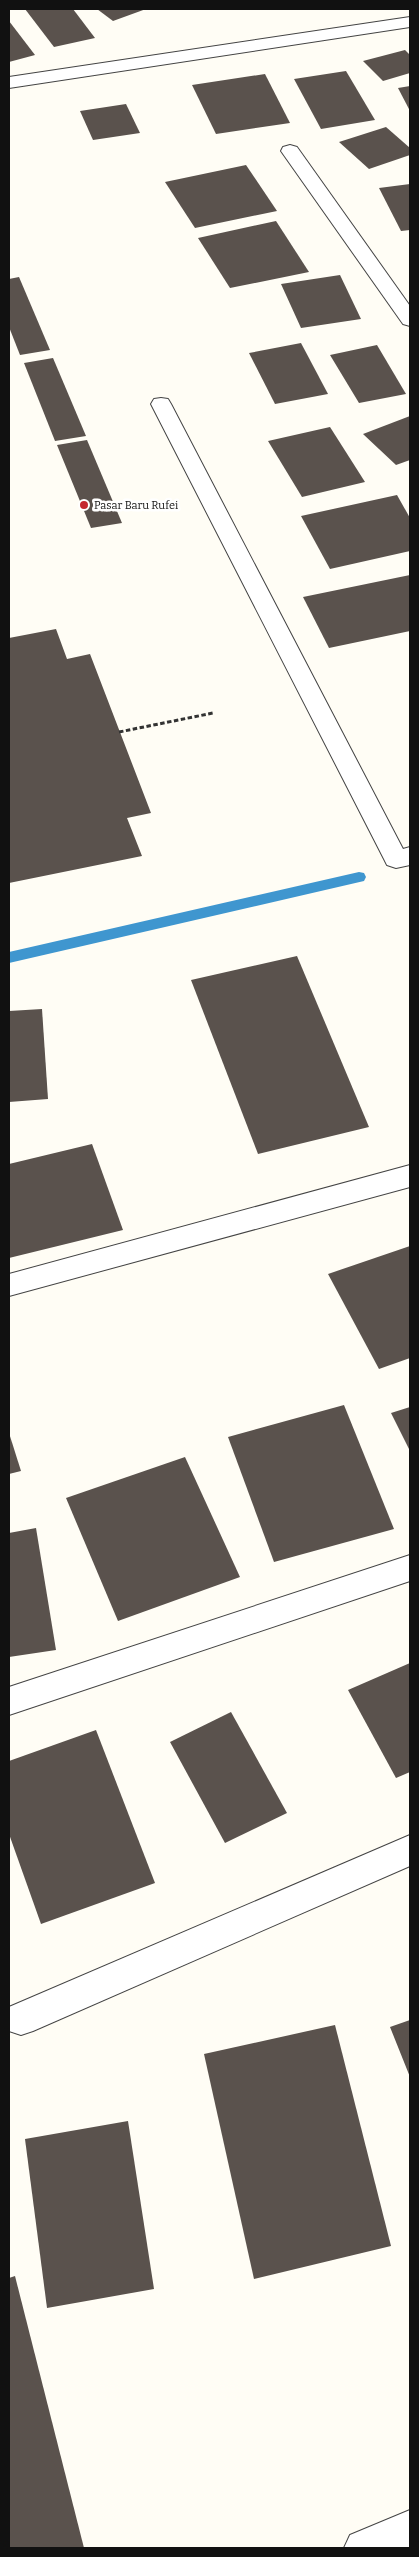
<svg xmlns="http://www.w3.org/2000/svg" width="419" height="2557" font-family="Bitter,serif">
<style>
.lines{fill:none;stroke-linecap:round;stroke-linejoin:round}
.stream{fill:#3f96cf;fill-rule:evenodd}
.building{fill:#5a524d}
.minor-casing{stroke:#444;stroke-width:2}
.path{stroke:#333;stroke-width:3;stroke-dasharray:4.5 2.5;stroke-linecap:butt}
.minor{fill:#fff;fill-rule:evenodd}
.poi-dot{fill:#c4262e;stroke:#fff;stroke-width:2}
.labels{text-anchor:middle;stroke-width:5;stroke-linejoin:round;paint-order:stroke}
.far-poi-label{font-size:11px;fill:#111;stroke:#fff;text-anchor:start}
</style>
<rect width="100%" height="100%" fill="#fffdf5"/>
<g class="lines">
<!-- stream -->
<polygon class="stream" points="359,872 364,873 366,877 364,881 9,963 9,952"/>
</g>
<!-- building -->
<g class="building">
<polygon points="25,9 73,9 95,38 54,47"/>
<polygon points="97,9 146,9 113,21"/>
<polygon points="9,21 35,55 9,62"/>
<polygon points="405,50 410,55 410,73 383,81 363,61"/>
<polygon points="346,71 375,120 321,129 294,79"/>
<polygon points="265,74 290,123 216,134 192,85"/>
<polygon points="410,86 410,111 398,88"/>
<polygon points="126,104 140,133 93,140 80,111"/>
<polygon points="386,127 410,148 410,155 369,169 339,142"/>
<polygon points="246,165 277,211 195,228 165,182"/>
<polygon points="410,184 410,230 401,231 379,188"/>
<polygon points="276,221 309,272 230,288 198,238"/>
<polygon points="340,275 361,319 301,328 281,284"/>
<polygon points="19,277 50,350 20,355 9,327 9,279"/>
<polygon points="301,343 328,394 275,404 249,353"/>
<polygon points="377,345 406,394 359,403 330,355"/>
<polygon points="53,358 86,436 55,441 24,363"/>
<polygon points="410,416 410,460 396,465 363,434"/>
<polygon points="330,427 365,482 302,497 268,441"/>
<polygon points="87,440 122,523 91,528 57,445"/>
<polygon points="397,495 410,518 410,551 330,569 301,516"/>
<polygon points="410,575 410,631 329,648 303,597"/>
<polygon points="56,629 67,659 90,654 151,813 127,818 142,856 9,883 9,638"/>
<polygon points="297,956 369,1127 258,1154 191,980"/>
<polygon points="42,1009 48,1099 9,1102 9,1011"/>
<polygon points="92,1144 123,1230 9,1258 9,1164"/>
<polygon points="410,1246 410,1358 379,1369 328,1274"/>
<polygon points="344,1405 394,1529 274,1562 228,1437"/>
<polygon points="410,1407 410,1451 391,1413"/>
<polygon points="9,1433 21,1471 9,1474"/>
<polygon points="185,1457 240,1577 118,1621 66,1498"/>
<polygon points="36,1528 56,1650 9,1657 9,1533"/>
<polygon points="410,1663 410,1772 396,1778 348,1690"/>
<polygon points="231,1712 287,1813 225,1843 170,1742"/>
<polygon points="96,1730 155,1883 41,1924 9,1834 9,1761"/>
<polygon points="410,2020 410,2077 390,2027"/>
<polygon points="335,2025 391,2246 254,2279 204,2054"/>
<polygon points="128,2121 154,2289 47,2308 25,2139"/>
<polygon points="15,2276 84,2548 9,2548 9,2278"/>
</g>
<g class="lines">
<defs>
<g id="minor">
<polygon points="410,17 410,27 9,88 9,77"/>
<polygon points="290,145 297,147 410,306 410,326 403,324 281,151 283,147"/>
<polygon points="161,398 168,399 171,404 403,849 410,847 410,865 396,868 387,865 384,859 151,404 154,399"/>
<polygon points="410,1165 410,1187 9,1296 9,1274"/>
<polygon points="410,1555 410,1581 9,1715 9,1687"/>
<polygon points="410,1835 410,1866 33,2031 21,2035 9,2031 9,2007"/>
<polygon points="410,2510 410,2547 344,2548 350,2535"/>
</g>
</defs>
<!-- minor casing -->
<use href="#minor" class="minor-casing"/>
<!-- path -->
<polyline class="path" points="119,732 213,713"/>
<!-- minor -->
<use href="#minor" class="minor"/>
</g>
<!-- markers -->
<circle class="poi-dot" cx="84" cy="505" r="5"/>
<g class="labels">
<!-- far-poi labels -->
<g class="far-poi-label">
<text x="94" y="509">Pasar Baru Rufei</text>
</g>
</g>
<!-- border -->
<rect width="419" height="2557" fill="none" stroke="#111111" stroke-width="20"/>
</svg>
